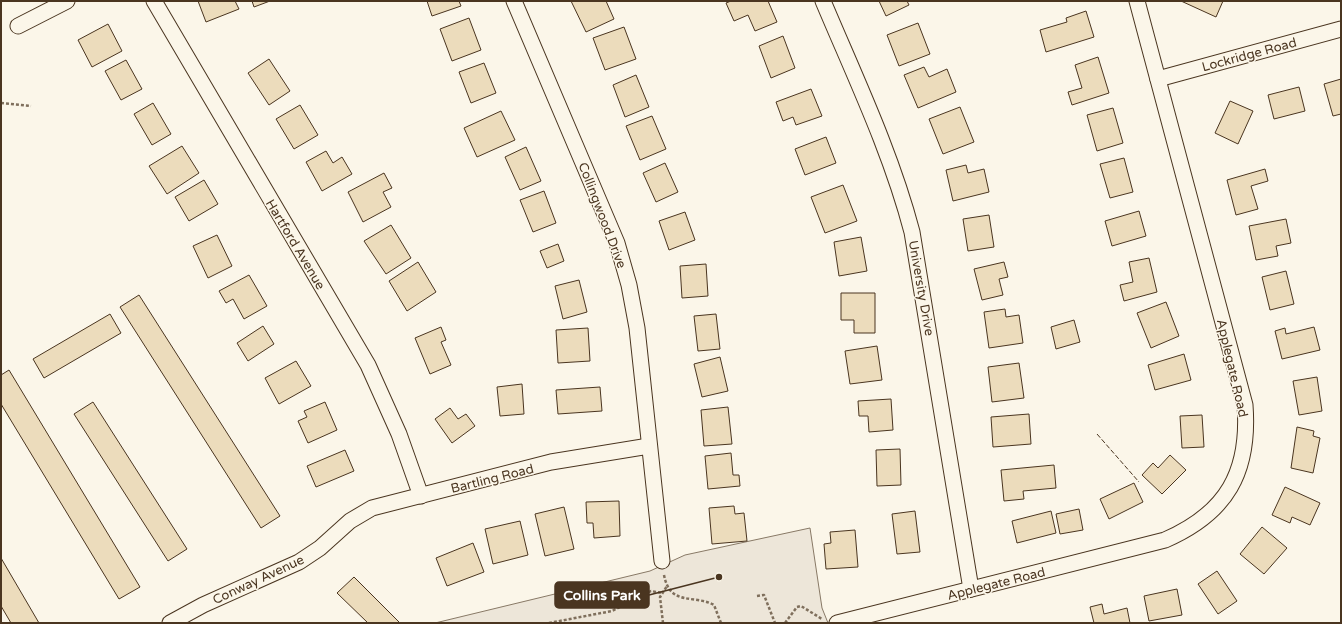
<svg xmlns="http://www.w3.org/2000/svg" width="1342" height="624" font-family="'Varela Round',sans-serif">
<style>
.green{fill:#ede6d9;stroke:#887966}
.building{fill:#ecdcbc;stroke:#4a3520}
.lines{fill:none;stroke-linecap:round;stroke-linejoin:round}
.street-casing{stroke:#4a3520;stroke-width:17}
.path{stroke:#7f6f5c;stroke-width:2.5;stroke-dasharray:3 2;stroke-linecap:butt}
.street{stroke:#fbf6e9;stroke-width:15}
.fence{stroke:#4a3520;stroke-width:1;stroke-dasharray:5 2;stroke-linecap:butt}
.labels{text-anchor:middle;stroke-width:3;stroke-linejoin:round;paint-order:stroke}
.street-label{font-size:13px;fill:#4a3520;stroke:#fbf6e9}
.leader{fill:none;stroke:#4a3520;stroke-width:1.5}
.callout-dot{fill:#4a3520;stroke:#fbf6e9;stroke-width:1.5}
.callout{fill:#4a3520;stroke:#4a3520;stroke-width:1.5}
.callout-label{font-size:14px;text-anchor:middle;font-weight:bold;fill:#fff}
</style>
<rect width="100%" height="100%" fill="#fbf6e9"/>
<!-- green -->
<polygon class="green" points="810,528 822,608 828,623 435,623 650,571 685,555"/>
<!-- building -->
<g class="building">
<polygon points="198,1 235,1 239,9 206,22"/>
<polygon points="252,1 270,1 254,7"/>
<polygon points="427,1 459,1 461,6 432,16"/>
<polygon points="571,1 606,1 614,19 586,32"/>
<polygon points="731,1 768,1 777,22 755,31 748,15 734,21 726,3"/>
<polygon points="879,1 907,1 909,5 886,16"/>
<polygon points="1181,1 1223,1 1216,17"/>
<polygon points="1086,11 1094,37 1046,52 1040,30 1067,22 1066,18"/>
<polygon points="469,18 481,50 452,61 440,29"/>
<polygon points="918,23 930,54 899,66 887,35"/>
<polygon points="108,24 122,51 92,67 78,40"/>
<polygon points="624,27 636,59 605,70 593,38"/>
<polygon points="783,36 795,68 771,78 759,46"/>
<polygon points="1098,57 1109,93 1072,105 1068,92 1082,88 1075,65"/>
<polygon points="269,59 290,91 269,105 248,73"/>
<polygon points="126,60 142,89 121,100 105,71"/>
<polygon points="484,63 496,93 471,103 459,72"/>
<polygon points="924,67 929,77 947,69 956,92 918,108 904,75"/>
<polygon points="636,75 649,107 625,117 613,85"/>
<polygon points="1341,79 1341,114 1333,116 1324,84"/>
<polygon points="1299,87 1305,111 1274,119 1268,95"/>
<polygon points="811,89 822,116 796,125 793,117 783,121 776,102"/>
<polygon points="1230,101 1253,111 1238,144 1215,133"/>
<polygon points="153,103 171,134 152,145 134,114"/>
<polygon points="300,105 318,135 294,149 276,119"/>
<polygon points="960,107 974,142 943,154 929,119"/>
<polygon points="1113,108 1123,143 1097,151 1087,115"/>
<polygon points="501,111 515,140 477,157 464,128"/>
<polygon points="652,116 666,149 640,160 626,126"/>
<polygon points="826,137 836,163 805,175 795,149"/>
<polygon points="182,146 199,173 167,194 149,166"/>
<polygon points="526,147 541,181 520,190 505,157"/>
<polygon points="326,151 333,163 342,157 352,174 322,191 306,162"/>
<polygon points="1124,158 1133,192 1110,198 1100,164"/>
<polygon points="665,163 678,192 656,202 643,173"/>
<polygon points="966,165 968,173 984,169 989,192 953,201 946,170"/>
<polygon points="1265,169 1268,181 1251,186 1258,209 1236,215 1227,180"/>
<polygon points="384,173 392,188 383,192 391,207 363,222 348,192"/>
<polygon points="204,180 218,204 189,221 175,197"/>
<polygon points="843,185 857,221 825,233 811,197"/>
<polygon points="544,191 556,223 533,232 520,200"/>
<polygon points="1139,211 1146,236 1112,246 1105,221"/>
<polygon points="685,212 695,240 669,250 659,221"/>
<polygon points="989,215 994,247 968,251 963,219"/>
<polygon points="1286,219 1291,243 1276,246 1278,256 1256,260 1249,226"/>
<polygon points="391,225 411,258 386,274 364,241"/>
<polygon points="217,235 232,266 208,278 193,246"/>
<polygon points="861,237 867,271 839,276 834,242"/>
<polygon points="558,244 564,261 547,268 540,251"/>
<polygon points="1149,258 1157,292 1124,301 1120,285 1133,282 1129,262"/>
<polygon points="418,262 436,292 407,311 389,281"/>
<polygon points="1004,262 1008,277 999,279 1003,295 982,300 974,269"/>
<polygon points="706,264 708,296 682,298 680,266"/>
<polygon points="1286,271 1294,304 1270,310 1262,277"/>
<polygon points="249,275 267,306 244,319 233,299 226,303 219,291"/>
<polygon points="579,280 587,312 563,319 555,286"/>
<polygon points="841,293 875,293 875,333 854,333 854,320 841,320"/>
<polygon points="139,295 280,516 261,528 120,307"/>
<polygon points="1166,302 1179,336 1151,348 1137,313"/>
<polygon points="1005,309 1006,317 1019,315 1023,343 989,348 984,312"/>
<polygon points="110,314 121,333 44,378 33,359"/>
<polygon points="716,314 720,349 698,351 694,316"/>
<polygon points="1074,320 1080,342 1056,349 1051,327"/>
<polygon points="263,326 274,344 248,361 237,343"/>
<polygon points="441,327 446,340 441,342 451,365 430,374 415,338"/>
<polygon points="1314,327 1320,350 1282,359 1275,331 1285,328 1286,334"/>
<polygon points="588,328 590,361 558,363 556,330"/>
<polygon points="877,346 882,380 850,384 845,351"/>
<polygon points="1184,354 1191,380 1155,390 1148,365"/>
<polygon points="720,357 728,391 702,397 694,364"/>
<polygon points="296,361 311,386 279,404 265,378"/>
<polygon points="1019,363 1024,398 992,402 988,367"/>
<polygon points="9,370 140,587 119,599 1,404 1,375"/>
<polygon points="1317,377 1322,411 1299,415 1293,381"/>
<polygon points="522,384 524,414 500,416 497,387"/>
<polygon points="600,387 602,411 558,414 556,390"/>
<polygon points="891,399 893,430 869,432 868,416 859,416 858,401"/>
<polygon points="93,402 187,549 168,561 74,414"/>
<polygon points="325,402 337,430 308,443 298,421 307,417 304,411"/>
<polygon points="728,407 732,444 704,446 701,410"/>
<polygon points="450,408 458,419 466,414 475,426 452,443 435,419"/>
<polygon points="1029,414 1031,444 993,447 991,417"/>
<polygon points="1202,415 1204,447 1182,448 1180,416"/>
<polygon points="1297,427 1314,431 1313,436 1320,438 1313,473 1291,468"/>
<polygon points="900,449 901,485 877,486 876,450"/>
<polygon points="345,450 354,471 316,487 307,466"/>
<polygon points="731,453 733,475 739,475 740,486 708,489 705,456"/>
<polygon points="1170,455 1186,470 1162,494 1142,475 1153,463 1158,468"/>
<polygon points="1054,465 1056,488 1023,491 1024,499 1004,501 1001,470"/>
<polygon points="1134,483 1143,502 1109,519 1100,499"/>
<polygon points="1285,487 1320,503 1310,525 1292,517 1290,523 1272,515"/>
<polygon points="619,501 620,536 594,538 593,523 587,523 586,502"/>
<polygon points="734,506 735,514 744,513 747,541 712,544 709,508"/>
<polygon points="564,507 574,549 545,556 535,514"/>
<polygon points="1079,509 1083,530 1060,534 1056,514"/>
<polygon points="915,511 920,552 897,554 892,514"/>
<polygon points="1051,511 1056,533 1017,543 1012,521"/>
<polygon points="520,521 528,555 493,564 485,529"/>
<polygon points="1262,527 1287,548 1264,574 1240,554"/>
<polygon points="855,530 858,567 826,569 824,544 831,543 830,532"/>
<polygon points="473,543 484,572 447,586 436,558"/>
<polygon points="1,558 39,623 11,623 1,606"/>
<polygon points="1217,571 1237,601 1218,614 1198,584"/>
<polygon points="354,577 400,623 368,623 337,593"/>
<polygon points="1177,589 1182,615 1149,621 1144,596"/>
<polygon points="1102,604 1104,614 1127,608 1130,623 1094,623 1090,607"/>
</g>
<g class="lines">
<defs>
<g id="street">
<polyline points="154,1 368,365 399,434 421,496"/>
<polyline points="514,1 617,243 629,285 637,328 662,561"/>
<path d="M823,1C855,77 891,152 912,232L971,589"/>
<polyline points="18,26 67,1"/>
<polyline points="1158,79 1341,29"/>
<polyline points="170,623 203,605 299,562 320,548 350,521 372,508 551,462 649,446"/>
<path d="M837,623L1165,540C1227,513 1250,472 1245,405L1137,1"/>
</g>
</defs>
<!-- street casing -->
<use href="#street" class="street-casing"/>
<!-- path -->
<g class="path">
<polyline points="1,103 31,106"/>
<path d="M664,575C670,607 694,594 714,605L721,623"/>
<polyline points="757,596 764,595 775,623"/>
<polyline points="549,623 612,611 651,591 662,593"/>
<polyline points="663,623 660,597 667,586"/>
<polyline points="785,623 797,607 801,606 822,619"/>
</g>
<!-- street -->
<use href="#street" class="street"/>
<!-- fence -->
<polyline class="fence" points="1097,434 1139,482"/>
</g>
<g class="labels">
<!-- street labels -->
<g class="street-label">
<text transform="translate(1249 54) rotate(-15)" y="5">Lockridge Road</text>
<text transform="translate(603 215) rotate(69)" y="5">Collingwood Drive</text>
<text transform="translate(296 244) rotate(59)" y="5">Hartford Avenue</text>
<text transform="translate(922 288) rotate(80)" y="5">University Drive</text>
<text transform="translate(1233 368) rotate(77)" y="5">Applegate Road</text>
<text transform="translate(492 478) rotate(-14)" y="5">Bartling Road</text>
<text transform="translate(258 579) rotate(-25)" y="5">Conway Avenue</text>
<text transform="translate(996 583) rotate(-14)" y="5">Applegate Road</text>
</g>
</g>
<!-- callouts -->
<path class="leader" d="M719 577L649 595"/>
<circle class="callout-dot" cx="719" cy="577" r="4"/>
<rect class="callout" x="555" y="582" width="94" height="26" rx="4"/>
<g class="callout-label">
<text x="602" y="600">Collins Park</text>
</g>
<!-- border -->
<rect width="1342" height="624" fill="none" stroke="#4a3520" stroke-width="4"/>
</svg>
